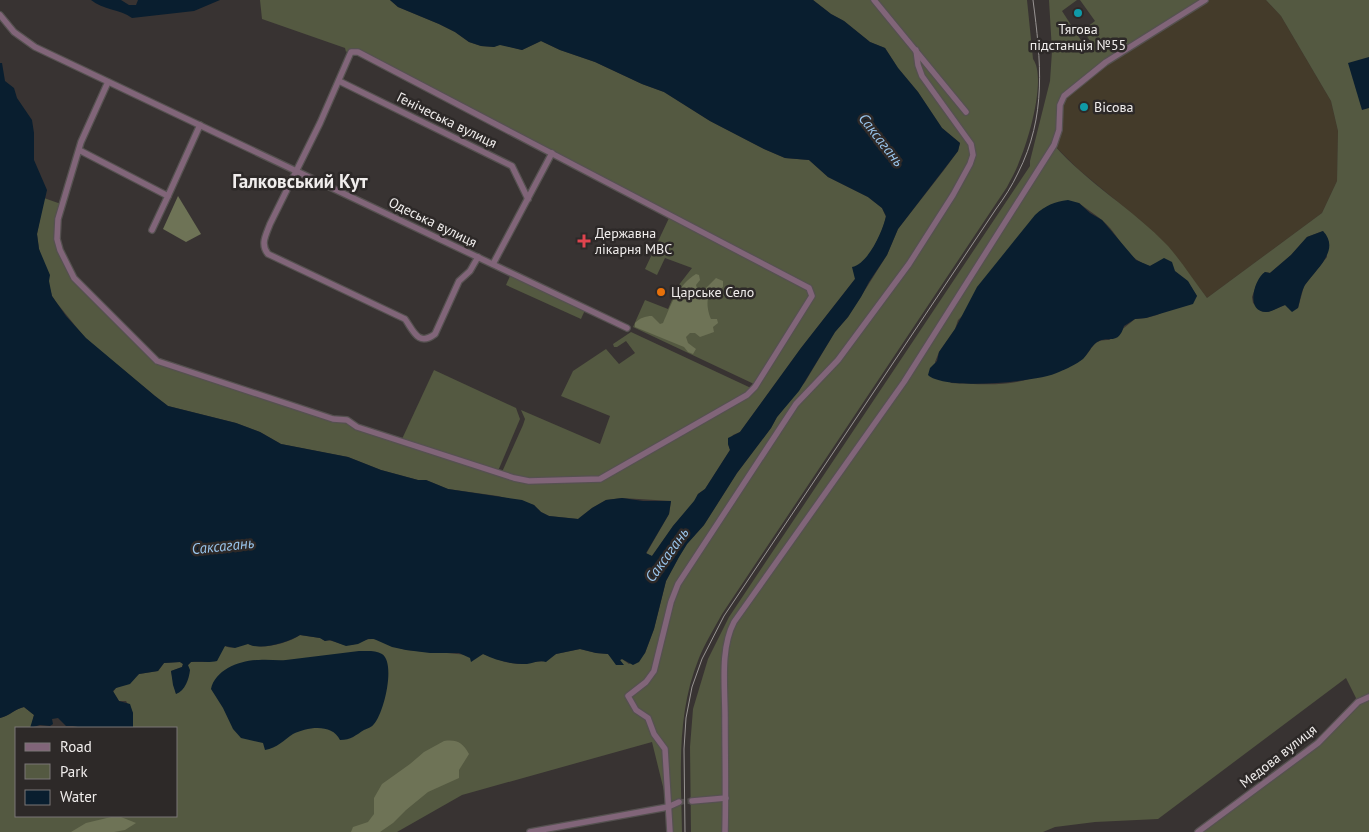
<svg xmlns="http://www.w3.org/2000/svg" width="1369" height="832" font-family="'PT Sans',sans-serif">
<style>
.industrial{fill:#443b2a}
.green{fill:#545941;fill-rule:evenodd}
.forest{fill:#6e7356}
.water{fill:#091e2f}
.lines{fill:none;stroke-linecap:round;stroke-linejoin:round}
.minor-tunnel{stroke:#544f4e;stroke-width:5.5;stroke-dasharray:5.5 3;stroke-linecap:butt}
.minor-casing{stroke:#555150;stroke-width:8}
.minor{stroke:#816579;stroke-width:5.5}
.tram{stroke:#989493;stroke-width:1}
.culture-dot{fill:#0f9aa8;stroke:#2d2928;stroke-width:2}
.health-dot{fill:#e0444e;stroke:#2d2928;stroke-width:2}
.food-dot{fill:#e8710a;stroke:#2d2928;stroke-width:2}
.labels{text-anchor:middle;stroke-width:5;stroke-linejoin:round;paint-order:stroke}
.poi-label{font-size:14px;fill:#f0edec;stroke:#2d2928;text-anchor:start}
.street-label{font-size:14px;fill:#f0edec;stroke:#2d2928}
.water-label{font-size:15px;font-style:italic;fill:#99c5ec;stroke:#2d2928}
.district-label{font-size:19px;font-weight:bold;fill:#f0edec;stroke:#2d2928}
</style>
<rect width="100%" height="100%" fill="#383332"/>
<!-- industrial -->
<polygon class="industrial" points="1205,0 1266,0 1281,16 1331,101 1338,131 1337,181 1322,213 1207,298 1168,247 1142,222 1078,169 1054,145 1064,96 1106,62"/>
<!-- green -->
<g class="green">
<path d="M260,0H390L398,7L439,24L455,32L469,42L481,46L494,47L500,44L522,50L541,41L560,50L595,62L642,84L664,92L710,121L764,149L785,158L809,160L828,177L868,197L882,208L886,217C883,230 875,247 867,258C860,265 856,268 855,279L801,348L740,432L733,435L728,444L730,450L705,489L698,494L695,501L673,526L652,556L646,554L669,514L671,501L622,498L606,500L592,508L578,519L549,516L541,512L534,505L498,496L448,489L426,480H418L381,470L348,457L281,444L260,432L236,423L168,406L155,396L86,339L56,302L52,296L39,249L37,234L44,198L61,204L55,240L73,279L155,363L332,421L347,422L514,480L601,481L748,397L814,296L813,291L810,287L359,50L353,48L346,52L345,48L262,19Z"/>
<path d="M813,0H1027L1033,59C1047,78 1028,142 1019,162C1016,171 1011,179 1007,187L722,614C714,629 705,643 699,658C676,714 681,774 682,832H670L668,807L652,742L462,795L397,832H0V718C9,716 15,709 24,707L34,715L31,728H16V816H176V728H133V713L126,701H119L113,692L116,688L139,674L158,671L164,663L180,662L183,664L182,667L171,671L176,694L188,665L191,662H205L225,646C234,650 238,645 247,644C251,644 252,646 255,646C269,648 288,643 300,635L320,638L325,641C333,639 339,645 347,645C358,645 364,638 373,639C385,640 395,648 407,650C424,652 440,652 457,654C470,654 470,661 483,654L505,662L518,664L544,661L556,654L580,649L596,653L608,654L615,661L623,665L620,660L622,659L629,664L645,653L654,629L666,581L679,557L687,544L704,525L737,473L771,428L777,417L805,382L835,332L848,317L887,255L898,229L944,170L958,151L960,143L942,128L918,92L898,68L885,48L870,42L844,21L831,14Z"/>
<path d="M1049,0H1077L1062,11L1084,45L1090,41L1083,30L1095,21L1080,0H1205L1106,62L1064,96L1054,145C1087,183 1133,209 1168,246C1182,262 1194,281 1207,298L1322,213L1337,181L1338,131L1331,101L1281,16L1266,0H1369V832H1202L1321,744L1359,704L1346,678L1158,819L1095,822L1055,827L1043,832H691L690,747L693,709L708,659L729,617L1030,166V161L1050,81L1052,51ZM1079,203C1086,209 1095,214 1102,220C1120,235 1125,259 1150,266L1156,263C1175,271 1187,278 1197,296L1157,315L1146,318L1135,319L1109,340C1091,339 1093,351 1082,359C1077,364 1041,375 1032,378C1007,387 977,384 951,383L935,362L939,352L955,329L958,320ZM1323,231L1327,257L1304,286L1298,308L1285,305L1268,312L1261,311L1253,303L1252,297L1257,283L1265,272L1270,273L1291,255L1307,237Z"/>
<polygon points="669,218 808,290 810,296 754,384 633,327 645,300 668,309 678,286 692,268 665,258 657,275 645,269"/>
<polygon points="510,276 585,310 581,319 506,285"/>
<polygon points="631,332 751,388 746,392 600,476 529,479 502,472 523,425 525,419 521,410 600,444 610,416 561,396 573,371 606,349 619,364 635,353 626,341 617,347 614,347 613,344"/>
<polygon points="434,370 516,408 520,419 498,471 402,439"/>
</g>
<!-- forest -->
<g class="forest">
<polygon points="178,196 201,234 186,242 163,229"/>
<path d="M696,274L699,275L700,280L696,285L698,291H703L716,278L723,281V287C719,290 714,290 711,293C705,298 708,313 711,319H717L718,323L713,327L714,332L700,337L695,333H690L686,337L688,343L696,349L693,354L688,352L684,347L635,327V323C640,318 645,316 652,316L660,324L663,323C672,303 677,286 696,274Z"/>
<path d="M444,741C457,739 463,743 469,754L459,770V778L428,792L406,810L393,823L380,832H351L353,827L368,822L374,814V798L382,784L410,764L424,752Z"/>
<polygon points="111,817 121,817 136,823 125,830 114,832 71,832 86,823"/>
</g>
<!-- water -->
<g class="water">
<path d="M91,0H121L129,5H136L138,0H220L194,11L132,18C120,9 103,10 91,0Z"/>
<path d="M390,0H813L831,14L844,21L870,42L885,48L898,68L918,92L942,128L960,143L958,151L898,229L887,255L869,282L861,297L848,317L835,332L799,391L777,417L771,428L737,473L704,525L687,544L679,557L666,581L654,629L645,653L639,662L633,665L622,659L620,660L624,665H616L608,654L596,653L580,649L556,654L546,662C539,660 534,663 527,664C511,664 497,661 483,654L471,662L470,658L459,653H430L406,650L392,647L374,639H368L358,644L346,646L330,640L325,641L320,638L300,635C289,642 260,651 248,644L235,648L225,646L217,661C208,663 200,661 191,662L188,665L190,670C189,679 185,691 176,694L173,685L171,671L182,667L183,664L180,662L164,663L158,671L139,674L130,684L116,688L113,691L119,701L130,704L133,713V728H83L73,726H66L58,718L52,719L53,724L50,726L40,725L30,728L34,715L24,707C15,709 9,716 0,718V63H2L5,81L14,88L17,98L32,120L34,133V160L47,190L37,234L39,249L50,275L49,281L52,296L66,316L86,338L155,396L168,406L236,423L260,432L281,444L348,457L381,470L418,480H426L448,489L522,500L534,505L541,512L549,516L578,519L592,508L606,500L622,498L643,501H671L669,514L646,553L652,556L673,526L694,501L698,494L705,489L730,450L728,444V438L740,432L801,348L855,279L852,267C868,264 883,231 886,216L882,208L868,197L828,177L809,160L785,158L764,149L710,121L664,92L642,84L595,62L560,50L541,41L522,50L500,45L494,47L481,46L469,42L455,32L439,24L398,7Z"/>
<polygon points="1369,57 1369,108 1362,110 1348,63"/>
<path d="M1068,200L1079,203L1090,213L1102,220L1136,260L1150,266L1164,258L1172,262L1175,271L1188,281L1197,296L1193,304L1146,318L1135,319L1124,326C1118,346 1109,335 1097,342C1091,346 1088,354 1083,359C1077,364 1066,369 1059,372C1039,382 945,391 928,375L930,368L937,361L939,352L955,329L977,287L1035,215C1046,205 1054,202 1068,200Z"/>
<path d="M1323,231C1341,250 1316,269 1305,285C1301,292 1300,301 1298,308L1292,312L1285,305C1279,307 1272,312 1266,312C1245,312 1254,279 1265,272L1270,273L1291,255L1307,237Z"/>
<path d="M359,651C366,651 376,650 382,654C396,663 384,713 374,724C372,727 368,728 364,730C356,735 351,740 340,740C332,723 307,727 293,734C284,740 277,748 265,750L263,743L241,738L233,729L223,708L211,689C215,670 240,660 259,660C268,659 277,661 286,660C310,657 335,654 359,651Z"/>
</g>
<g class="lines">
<!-- minor-tunnel -->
<polyline class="minor-tunnel" points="679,802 692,801"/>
<defs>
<g id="minor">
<polyline points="874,0 966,112"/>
<polyline points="0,15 14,32 35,47 627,328"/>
<polyline points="339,81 512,166 528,199"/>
<path d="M108,82L81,142L58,219L57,239L60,250L74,278L157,361L333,419L347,420L357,427L514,478L529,481L600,479L747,395L755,387L812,296L809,288L358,52H351L320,123L270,224C266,235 260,244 268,254L405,319C413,330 418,347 435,334L459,281L470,271L478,257"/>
<polyline points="79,150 168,196 152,230"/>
<polyline points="168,196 200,125"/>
<polyline points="493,264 552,153"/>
<polyline points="692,801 726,798"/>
<polyline points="530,832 668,807 679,802"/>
<polyline points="670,832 665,749 654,734 648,718 636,710 628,696 646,682 654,671 671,602 678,584 796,404 838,360 909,264 953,195 970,164 973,155 971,144 922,76 918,65 916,50"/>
<path d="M725,832C726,794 725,755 725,717C725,686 720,649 734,622L904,382L1054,145L1059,130L1060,105L1064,96L1106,62L1205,0"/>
<polyline points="1198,832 1318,743 1358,702 1369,697"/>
</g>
</defs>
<!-- minor casing -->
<use href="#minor" class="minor-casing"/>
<!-- minor -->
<use href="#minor" class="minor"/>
<!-- tram -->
<path class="tram" d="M685,832L684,749L686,718L692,687L702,659L724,616L996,209C1004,198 1012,186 1018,173C1047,116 1041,61 1033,0"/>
</g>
<!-- markers -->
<g class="culture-dot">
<circle cx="1078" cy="13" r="5"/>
<circle cx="1084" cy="107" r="5"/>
</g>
<path class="health-dot" d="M581.5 233.5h5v5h5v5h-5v5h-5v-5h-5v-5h5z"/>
<circle class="food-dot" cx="661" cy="292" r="5"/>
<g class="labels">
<!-- poi labels -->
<g class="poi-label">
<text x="1078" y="34" text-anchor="middle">Тягова<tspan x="1078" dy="16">підстанція №55</tspan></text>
<text x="1094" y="112">Вісова</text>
<text x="595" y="238">Державна<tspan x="595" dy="16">лікарня МВС</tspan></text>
<text x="671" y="297">Царське Село</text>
</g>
<!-- street labels -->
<g class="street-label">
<text transform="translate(447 120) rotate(26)" y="5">Генічеська вулиця</text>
<text transform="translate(433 222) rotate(26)" y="5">Одеська вулиця</text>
<text transform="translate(1278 756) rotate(-38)" y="5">Медова вулиця</text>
</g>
<!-- water labels -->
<g class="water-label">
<text transform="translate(881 140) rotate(52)" y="5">Саксагань</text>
<text transform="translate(223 546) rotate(-6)" y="5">Саксагань</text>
<text transform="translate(667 555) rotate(-54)" y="5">Саксагань</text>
</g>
<!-- district labels -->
<g class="district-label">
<text x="300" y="188">Галковський Кут</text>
</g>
</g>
<!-- legend -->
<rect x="15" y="727" width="162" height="90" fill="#2d2928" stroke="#7b7776"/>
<rect x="25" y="743" width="25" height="8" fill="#816579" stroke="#7b7776"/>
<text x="60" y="752" font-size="15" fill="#f0edec">Road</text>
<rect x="25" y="764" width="25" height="15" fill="#545941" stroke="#7b7776"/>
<text x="60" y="777" font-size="15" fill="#f0edec">Park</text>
<rect x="25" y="790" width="25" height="15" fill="#091e2f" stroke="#7b7776"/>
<text x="60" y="802" font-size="15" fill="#f0edec">Water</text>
</svg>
